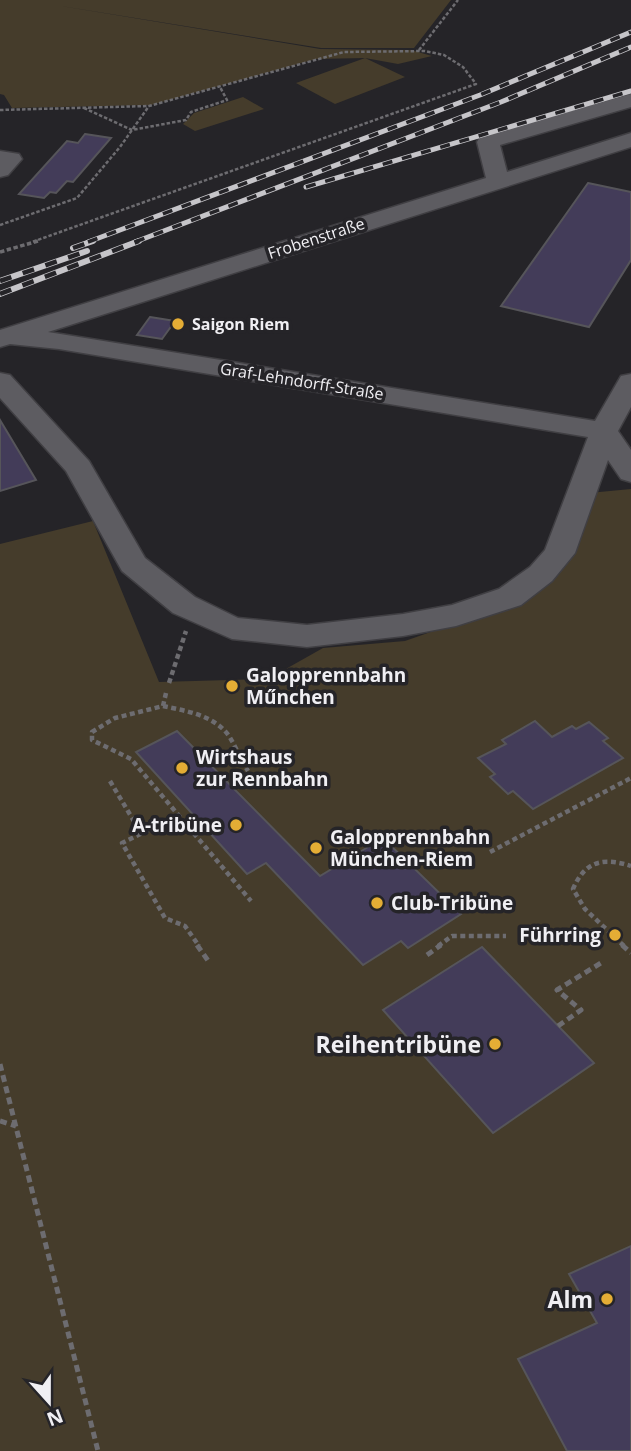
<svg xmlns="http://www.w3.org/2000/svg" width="631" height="1451" viewBox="0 0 631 1451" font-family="'Open Sans',sans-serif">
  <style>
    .green { fill: #453c2b }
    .building { fill: #433c59; stroke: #56555a; stroke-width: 2 }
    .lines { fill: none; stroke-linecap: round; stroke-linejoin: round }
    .minor-casing { stroke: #403f43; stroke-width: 3 }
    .path-far3 { stroke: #6d6c70; stroke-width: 2.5; stroke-dasharray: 3.5 2; stroke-linecap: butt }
    .path-far2 { stroke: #6d6c70; stroke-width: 3.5; stroke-dasharray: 4.5 2.5; stroke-linecap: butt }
    .path-far1 { stroke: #6d6c70; stroke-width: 4.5; stroke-dasharray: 5 3.5; stroke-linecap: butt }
    .path { stroke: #6d6c70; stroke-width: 5; stroke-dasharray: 7 4.5; stroke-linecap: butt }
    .minor { fill: #5d5c61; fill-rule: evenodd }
    .rail-far1-casing { stroke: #c6c5c9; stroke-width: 5 }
    .rail-casing { stroke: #c6c5c9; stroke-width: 6 }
    .rail-far1 { stroke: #252428; stroke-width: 3.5; stroke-dasharray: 10; stroke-linecap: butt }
    .rail { stroke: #252428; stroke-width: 4.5; stroke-dasharray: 12; stroke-linecap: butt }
    .poi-dot { fill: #e4ad35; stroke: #252428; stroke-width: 2.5 }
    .labels { text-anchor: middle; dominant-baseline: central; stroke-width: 7; stroke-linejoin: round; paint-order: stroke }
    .far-street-label { font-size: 16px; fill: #f0eff3; stroke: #252428 }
    .far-poi-label { font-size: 16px; font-weight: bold; fill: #f0eff3; stroke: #252428; text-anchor: start }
    .poi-label { font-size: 19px; font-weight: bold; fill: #f0eff3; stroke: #252428; text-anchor: start }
    .near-poi-label { font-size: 23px; font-weight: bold; fill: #f0eff3; stroke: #252428; text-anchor: end }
  </style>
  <rect width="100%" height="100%" fill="#252428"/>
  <path class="green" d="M0 0H451L414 48H321L55 5 320 49 411 50 432 56 398 64 365 58 405 77 335 104 296 83 365 58 316 59 151 105 12 108 4 95 0 94Z
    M243 97 264 109 195 131 183 124 194 113Z
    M631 489V1451H0V544L93 521 159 682 268 679 323 648 405 641 513 603 589 493Z"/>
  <path class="building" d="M85 134 111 138 73 182 67 181 56 193 50 192 44 198 19 194 67 141 78 143Z
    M588 183 631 192V260L589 327 501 306Z
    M150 317 175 321 162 339 137 335Z
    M0 420 36 480 0 491Z
    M535 721 552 737 572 726 576 729 589 722 608 738 603 741 623 758 533 809 513 791 508 794 490 777 495 774 478 758 506 744 502 740Z
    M177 731 320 876 383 838 461 914 408 948 401 941 363 965 266 863 247 874 136 752Z
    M482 947 594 1063 493 1133 383 1010Z
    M631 1246V1451H567L518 1359 597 1323 569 1274Z"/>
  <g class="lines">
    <defs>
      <path id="minor" d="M631 94V107L500 145 507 172 631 133V147L48 332 595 421 621 376 631 374V407L618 431 631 450V482L621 479 608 460 575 553 552 581 521 605 456 626 403 636 307 647 232 639 173 613 122 571 66 471 0 398V373L10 375 89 461 145 558 195 597 238 618 307 625 403 614 452 605 499 589 530 567 545 550 588 437 59 349 10 344 0 347V330L486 178 477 142 480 137Z
        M0 151 19 154 22 159 8 175 0 177Z"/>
    </defs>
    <use href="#minor" class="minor-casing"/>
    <path class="path-far3" d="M419 50 458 0
      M84 108 132 130 186 120 191 112 227 100 220 87
      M0 110 149 106 344 52 425 51 444 55 463 67 476 84 32 242
      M0 225 77 198 120 147 149 106"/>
    <path class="path-far2" d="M0 252 38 241"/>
    <path class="path-far1" d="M169 683 186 631
      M166 693 163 706 115 718 92 732V740L131 759 251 901
      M163 706C186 711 214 715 229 736 236 747 241 760 248 771
      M110 781 141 833
      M179 815 122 843 165 918 185 926 199 946
      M490 852 631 778
      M438 946 452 936H506
      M624 946 585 909 573 889C585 861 603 857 631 866"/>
    <path class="path" d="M197 945 209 962
      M622 945 631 953
      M427 955 441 945
      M558 1026 581 1010 557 990 604 961
      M0 1064 98 1451
      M0 1121 16 1126"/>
    <use href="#minor" class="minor"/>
    <defs>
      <path id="rail-far1" d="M306 187 631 91
        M88 242 480 95 631 32
        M135 242 501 102 631 47"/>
      <path id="rail" d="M73 248 93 241
        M0 281 87 251
        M0 294 139 241"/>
    </defs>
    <use href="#rail-far1" class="rail-far1-casing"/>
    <use href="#rail" class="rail-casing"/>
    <use href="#rail-far1" class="rail-far1"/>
    <use href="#rail" class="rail"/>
  </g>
  <g class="poi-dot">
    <circle cx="178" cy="324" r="7"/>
    <circle cx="232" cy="686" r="7"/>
    <circle cx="182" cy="768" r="7"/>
    <circle cx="236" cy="825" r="7"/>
    <circle cx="316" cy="848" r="7"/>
    <circle cx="377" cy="903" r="7"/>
    <circle cx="615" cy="935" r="7"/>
    <circle cx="495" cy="1044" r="7"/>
    <circle cx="607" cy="1299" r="7"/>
  </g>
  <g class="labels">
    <g class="far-street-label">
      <text transform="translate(316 238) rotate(-18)">Frobenstraße</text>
      <text transform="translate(302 381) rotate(9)">Graf-Lehndorff-Straße</text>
    </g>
    <g class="far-poi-label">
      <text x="192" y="324">Saigon Riem</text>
    </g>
    <g class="poi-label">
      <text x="246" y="675">Galopprennbahn<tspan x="246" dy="22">Műnchen</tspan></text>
      <text x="196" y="757">Wirtshaus<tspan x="196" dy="22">zur Rennbahn</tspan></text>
      <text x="222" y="825" text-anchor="end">A-tribüne</text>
      <text x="330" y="837">Galopprennbahn<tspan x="330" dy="22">München-Riem</tspan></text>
      <text x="391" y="903">Club-Tribüne</text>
      <text x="601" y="935" text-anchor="end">Führring</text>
    </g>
    <g class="near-poi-label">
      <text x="481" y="1044">Reihentribüne</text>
      <text x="593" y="1299">Alm</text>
    </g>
  </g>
  <g transform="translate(49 1402) rotate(159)" stroke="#252428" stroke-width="5" paint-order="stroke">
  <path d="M0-5L12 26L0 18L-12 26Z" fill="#f0eff3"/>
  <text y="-10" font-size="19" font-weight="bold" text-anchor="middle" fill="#f0eff3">N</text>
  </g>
</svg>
